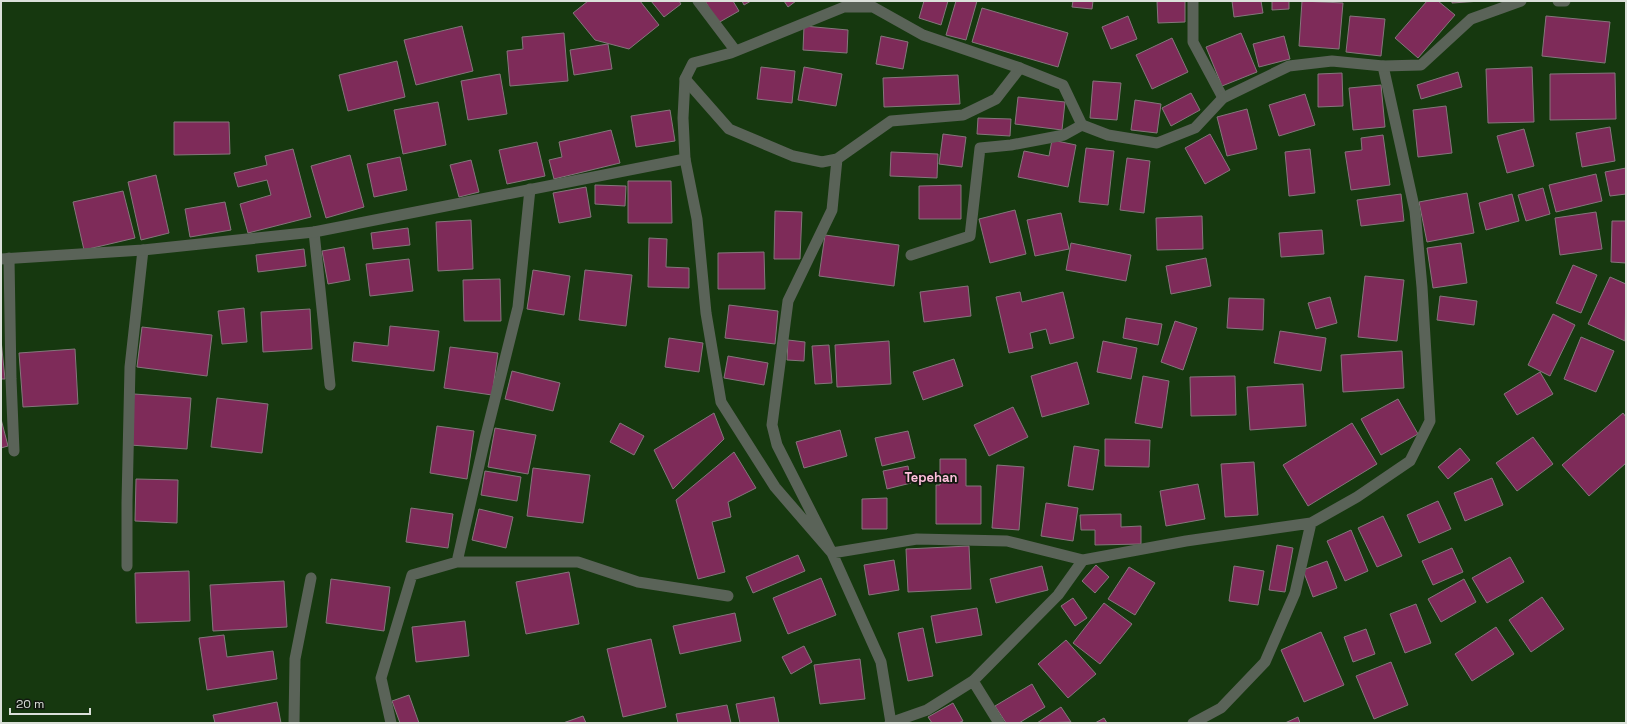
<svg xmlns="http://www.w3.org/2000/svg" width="1627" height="724" viewBox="0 0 1627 724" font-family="'Space Grotesk',sans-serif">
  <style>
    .green { fill: #16380f }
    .building { fill: #7e2b59; stroke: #85767c }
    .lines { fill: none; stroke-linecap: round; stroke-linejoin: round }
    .minor { stroke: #5a6358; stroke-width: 11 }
    .tertiary { stroke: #5a6358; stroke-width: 11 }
    .labels { text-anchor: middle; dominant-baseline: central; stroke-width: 3.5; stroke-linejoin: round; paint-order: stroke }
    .quarter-label { font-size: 13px; font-weight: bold; fill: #fdbfdb; stroke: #121910 }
  </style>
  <rect width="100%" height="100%" fill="#1b2219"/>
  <path class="green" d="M1 1H1626V723H1Z"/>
  <path class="building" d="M588 1H640L659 25 629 49 595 40 573 13Z
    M651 1H679L681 4 664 17Z
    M705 1H733L739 11 718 23Z
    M742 1H751L744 5Z
    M784 1H796L788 7Z
    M924 1H948L941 25 919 18Z
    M956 1H977L966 40 946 35Z
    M1073 1H1093L1092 9 1072 7Z
    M1157 1H1185V22L1158 23Z
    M1232 1H1261L1263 13 1234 17Z
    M1272 1H1289V9L1272 10Z
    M1302 1 1343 3 1339 49 1299 46Z
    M1427 1H1438L1455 15 1418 58 1395 38Z
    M1452 1H1481L1452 3Z
    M982 8 1068 33 1058 67 972 42Z
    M1128 16 1137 39 1111 49 1102 27Z
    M1350 16 1385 19 1381 56 1346 52Z
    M1546 16 1610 22 1605 63 1542 56Z
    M462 26 473 71 416 85 404 40Z
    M804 26 848 30 847 53 803 50Z
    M564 33 568 81 510 86 507 51 523 49 522 37Z
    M1241 33 1257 72 1222 86 1206 47Z
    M881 36 908 42 903 69 876 64Z
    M1284 36 1290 59 1259 67 1253 44Z
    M1172 38 1188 72 1152 89 1136 55Z
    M608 44 612 69 574 75 570 50Z
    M397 61 405 97 348 111 339 75Z
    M761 67 795 71 792 103 757 99Z
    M804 67 842 74 836 106 798 100Z
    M1532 67 1534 122 1488 123 1486 69Z
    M1458 72 1462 87 1421 99 1417 85Z
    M1342 73 1343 106 1318 107V74Z
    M1615 73 1616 119 1550 120V74Z
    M500 74 507 114 468 120 461 81Z
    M958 75 960 104 884 107 883 78Z
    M1093 81 1121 83 1117 120 1090 118Z
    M1381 85 1385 127 1353 130 1349 88Z
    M1191 93 1200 110 1171 126 1162 108Z
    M1305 94 1315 125 1279 136 1269 105Z
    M1018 97 1065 102 1062 130 1015 124Z
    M1135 100 1161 104 1157 133 1131 130Z
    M438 102 446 145 403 154 394 110Z
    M1446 106 1452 153 1418 157 1413 110Z
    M1247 109 1257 149 1227 156 1217 117Z
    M670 110 675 141 636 147 631 116Z
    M978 118 1011 119 1010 136 977 134Z
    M174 122H229L230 154 174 155Z
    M1610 127 1615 161 1582 167 1576 133Z
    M1524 129 1534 166 1507 173 1497 136Z
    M611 130 620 163 554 179 549 160 562 157 559 142Z
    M943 134 966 137 962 167 939 164Z
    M1210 134 1230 170 1205 184 1185 148Z
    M1383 135 1390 185 1351 190 1345 152 1362 150 1361 138Z
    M1052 140 1076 145 1068 187 1018 177 1024 151 1049 156Z
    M537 142 545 176 507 184 499 150Z
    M1086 148 1114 151 1108 205 1079 202Z
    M293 149 311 217 248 233 240 204 271 195 267 180 238 187 234 173 267 165 265 156Z
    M1310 149 1315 193 1289 196 1285 152Z
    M891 152 938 154 937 178 890 176Z
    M350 155 364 207 326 218 311 166Z
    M400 157 407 190 374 197 367 164Z
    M1127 158 1150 161 1144 213 1120 210Z
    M471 160 479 192 459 197 450 165Z
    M1626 168V194L1610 196 1605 172Z
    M1596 174 1602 201 1556 212 1549 185Z
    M156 175 169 233 141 240 128 182Z
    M628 181H671L672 223H628Z
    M595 185 626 186 625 206 595 204Z
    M961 185V219H919V186Z
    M586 187 591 217 559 223 553 193Z
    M1543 188 1550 214 1526 221 1518 195Z
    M123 191 135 238 84 250 73 202Z
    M1467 193 1474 233 1427 242 1419 202Z
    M1401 194 1404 221 1361 226 1357 200Z
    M1512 194 1519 221 1486 230 1479 203Z
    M225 202 231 230 190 237 185 209Z
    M1015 210 1026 254 990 263 979 219Z
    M775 211 802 212 800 259H774Z
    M1596 212 1602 249 1560 255 1555 218Z
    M1061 213 1069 249 1035 256 1027 220Z
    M1202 216 1203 249 1157 250 1156 218Z
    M471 220 473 269 438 271 436 222Z
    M1612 221H1626V263L1611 262Z
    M408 228 410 245 373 249 371 233Z
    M1322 230 1324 254 1281 257 1279 233Z
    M825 235 899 245 894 286 819 276Z
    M649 238 667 239 666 267 689 268V288L648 287Z
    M1071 243 1131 255 1126 281 1066 270Z
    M1461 243 1467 283 1433 288 1427 248Z
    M344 247 350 280 328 284 322 251Z
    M304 249 306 266 258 272 256 255Z
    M764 252 765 289H718V253Z
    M1206 258 1211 286 1171 294 1166 266Z
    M409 259 413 291 370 296 366 264Z
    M1573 265 1597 275 1581 313 1556 303Z
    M533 270 570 276 564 315 527 309Z
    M585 270 632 275 626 326 579 320Z
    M1365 276 1404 280 1397 341 1358 337Z
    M1610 277 1626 284 1625 341 1588 324Z
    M500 279 501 321H464L463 280Z
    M968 286 971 316 924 322 920 292Z
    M1020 292 1022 302 1063 292 1074 338 1050 344 1046 329 1030 333 1033 348 1009 353 996 297Z
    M1440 296 1477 301 1474 325 1437 320Z
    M1330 297 1337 323 1316 329 1308 303Z
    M1229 298 1264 299 1263 330 1227 328Z
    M729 305 778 311 775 344 725 338Z
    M244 308 247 342 222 344 218 311Z
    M310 309 312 349 263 352 261 312Z
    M1553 314 1575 325 1550 376 1528 365Z
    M1126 318 1162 324 1158 345 1123 338Z
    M1175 321 1197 328 1183 370 1161 362Z
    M390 326 439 331 434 371 352 361 354 342 388 346Z
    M142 327 212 335 207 376 137 367Z
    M1280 331 1326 338 1321 371 1274 363Z
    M1581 337 1614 351 1596 392 1564 379Z
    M669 338 703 343 699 372 665 367Z
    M1 340 5 379H1Z
    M788 340 805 342 804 361 787 360Z
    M889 341 891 384 837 387 835 345Z
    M1103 341 1137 348 1131 379 1097 372Z
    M829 345 832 383 815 384 812 346Z
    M450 347 498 353 492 395 444 388Z
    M75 349 78 404 23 407 19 353Z
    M1402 351 1404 388 1343 392 1341 355Z
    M728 356 768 363 764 385 724 378Z
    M954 359 963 386 923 400 913 372Z
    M1077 362 1089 404 1042 417 1031 376Z
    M512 371 560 383 553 411 505 399Z
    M1540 372 1553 394 1517 415 1504 394Z
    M1143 376 1169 381 1162 428 1135 423Z
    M1235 376 1236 415 1191 416 1190 377Z
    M1303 384 1306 426 1250 430 1247 387Z
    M134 394 191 398 187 449 130 445Z
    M217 398 268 404 262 453 211 447Z
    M1398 399 1418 434 1381 455 1361 419Z
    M1013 407 1028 437 989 456 974 425Z
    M714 413 724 439 673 489 654 450Z
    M1623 413 1626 417V463L1589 496 1562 465Z
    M1 419 8 446 1 448Z
    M620 423 644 436 634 455 610 442Z
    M1352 423 1377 464 1308 506 1283 465Z
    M437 426 474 431 467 479 430 473Z
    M495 428 536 435 528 474 488 467Z
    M840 430 847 456 804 468 796 442Z
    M908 431 915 458 882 466 875 438Z
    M1533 437 1553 464 1517 491 1496 463Z
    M1105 439 1150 440 1149 467 1105 466Z
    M1074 446 1099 450 1093 490 1068 486Z
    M1460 448 1470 460 1448 479 1438 467Z
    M734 452 756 488 728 502 731 517 712 522 725 572 698 579 676 500Z
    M940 459H966V486H981V524H936V485H940Z
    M1254 462 1258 515 1225 517 1221 464Z
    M997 465 1024 467 1019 530 992 528Z
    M908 466 911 483 887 489 883 471Z
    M533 468 590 475 583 523 527 516Z
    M485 471 521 477 517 501 481 495Z
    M1492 478 1503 505 1465 521 1454 493Z
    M136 479 178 480 177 523 135 521Z
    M1198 484 1205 519 1166 526 1160 491Z
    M887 498V529H862V499Z
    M1438 501 1451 529 1419 543 1407 515Z
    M1046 503 1078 508 1073 541 1041 536Z
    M411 508 453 514 448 548 406 542Z
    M479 509 513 517 506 548 472 540Z
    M1121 514V527L1141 526V544L1095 545V530H1081L1080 515Z
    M1383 516 1402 556 1377 567 1358 528Z
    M1351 530 1368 571 1345 581 1327 541Z
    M1277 545 1293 548 1285 592 1269 590Z
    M969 546 971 589 908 592 906 549Z
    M1452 548 1463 572 1433 585 1422 561Z
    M798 555 805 571 753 593 746 577Z
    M1510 557 1524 582 1487 603 1472 578Z
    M894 560 899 590 869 595 864 565Z
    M1327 561 1337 588 1313 597 1303 570Z
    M1096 565 1109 577 1095 593 1082 581Z
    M1042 566 1048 590 996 603 990 579Z
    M1234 566 1264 571 1258 605 1229 601Z
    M1129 567 1155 583 1135 615 1108 599Z
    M189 571 190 621 136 623 135 573Z
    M569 572 579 624 526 634 516 582Z
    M821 578 836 615 788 634 773 598Z
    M331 579 390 587 384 631 326 623Z
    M1464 579 1476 602 1441 622 1428 599Z
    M284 581 287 627 213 631 210 585Z
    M1542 597 1564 629 1531 652 1509 620Z
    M1073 598 1087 618 1075 626 1061 606Z
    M1104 603 1132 624 1100 664 1073 643Z
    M1416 604 1431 643 1405 653 1390 614Z
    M977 608 982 635 936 643 931 616Z
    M735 613 741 641 680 654 673 626Z
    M465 621 469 656 416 662 412 627Z
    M1496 627 1514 654 1472 681 1455 654Z
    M923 628 933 676 908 681 898 633Z
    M1366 629 1375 654 1353 662 1344 637Z
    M1321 632 1344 685 1304 702 1281 650Z
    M224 635 227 657 273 651 277 679 207 690 199 638Z
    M651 639 666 707 623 717 607 649Z
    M1066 640 1096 674 1068 698 1038 664Z
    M804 646 812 662 791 674 782 657Z
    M860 659 865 699 820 704 814 665Z
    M1391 662 1408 705 1374 719 1356 676Z
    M1032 684 1045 707 1019 723H1006L995 706Z
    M409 695 419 723H400L392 701Z
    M774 697 779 723H740L736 704Z
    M277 702 281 723H215L213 715Z
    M953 703 963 721 958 723H932L928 717Z
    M727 705 731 723H678L676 714Z
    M1061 707 1071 722 1037 723Z
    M583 716 586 723H563Z
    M1298 717 1300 723H1285Z
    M1104 718 1107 723H1095Z"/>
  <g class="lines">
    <path class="minor" d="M698 1 735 50
      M1193 1V42L1223 98
      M685 79 729 129 793 156 822 162 837 159 891 121 963 115 996 99 1020 68
      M685 159 697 219 706 313 721 402 775 487 832 553 917 539 1007 541 1083 560
      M837 159 832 210 788 301 772 425 777 445 832 553 881 662 891 723
      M314 232 330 385
      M911 255 970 236 980 148 1011 145 1064 135 1082 125
      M9 258 11 379 14 451
      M457 562 485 439 518 307 530 189
      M127 566V502L130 367 143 250
      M973 681 999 723
      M294 723 295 659 311 578
      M391 723 381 678 412 575 457 562H578L638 582 728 596
      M890 723 927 710 973 681 1058 595 1083 560 1186 541 1311 523 1357 497 1410 461 1430 421 1422 287 1415 211 1383 66
      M1193 723 1221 708 1265 662 1295 593 1311 523"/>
    <path class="tertiary" d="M1558 1H1565
      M1 259 143 250 314 232 685 159 683 118 685 79 693 63 731 53 844 7H873L923 35 1020 68 1063 85 1082 125 1108 135 1157 143 1195 128 1223 98 1289 66 1332 61 1383 66 1421 65 1471 19 1521 1"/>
  </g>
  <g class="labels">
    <g class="quarter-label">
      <text x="931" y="477">Tepehan</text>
    </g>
  </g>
  <rect width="1627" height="724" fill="none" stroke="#dbe0da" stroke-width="4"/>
  <path d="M10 708v6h80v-6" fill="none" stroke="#dbe0da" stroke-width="2"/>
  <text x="16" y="708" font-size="12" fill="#dbe0da" stroke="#121910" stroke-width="3" paint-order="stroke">20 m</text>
</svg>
